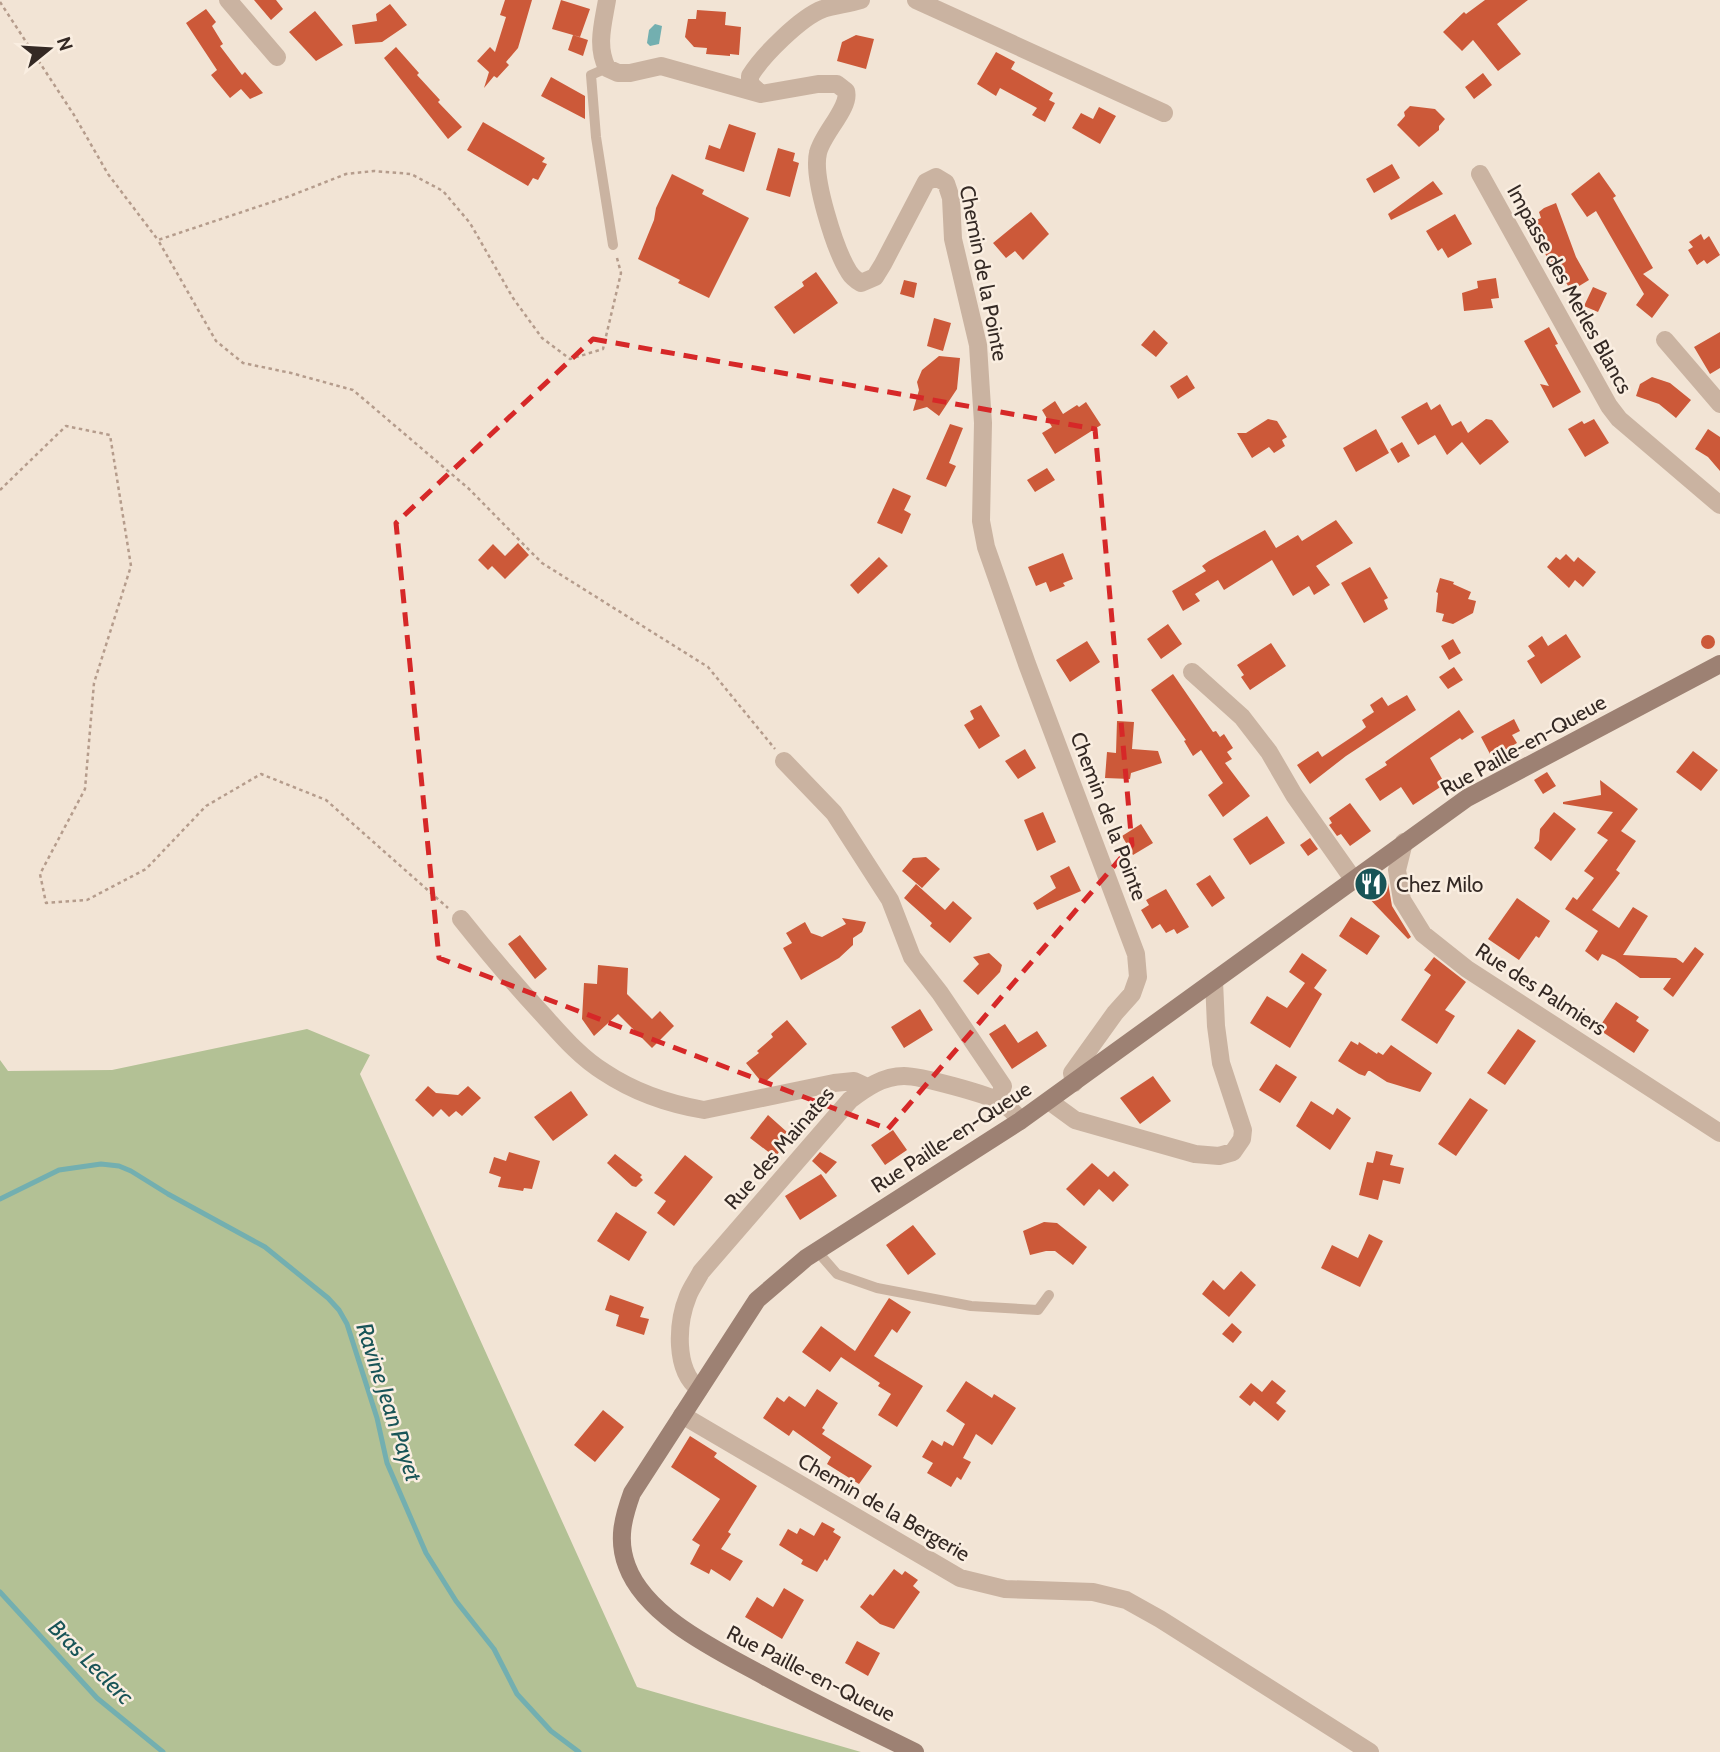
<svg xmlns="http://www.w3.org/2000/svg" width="1720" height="1752" viewBox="0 0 1720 1752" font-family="Cabin,sans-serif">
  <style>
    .green { fill: #b3c195 }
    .water { fill: #73afb0 }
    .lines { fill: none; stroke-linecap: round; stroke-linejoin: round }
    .stream { stroke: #73afb0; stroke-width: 5 }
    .building { fill: #cc5939 }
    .path { stroke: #b59c8c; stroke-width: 2.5; stroke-dasharray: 3.5 3.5; stroke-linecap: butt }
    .lane { stroke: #cab3a1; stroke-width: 10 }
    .street { stroke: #cab3a1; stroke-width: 18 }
    .secondary { stroke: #9d8173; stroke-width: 18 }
    .marked { fill: none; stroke: #d62828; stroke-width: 5; stroke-dasharray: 14 9; stroke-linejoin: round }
    .labels { text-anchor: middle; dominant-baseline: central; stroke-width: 5; stroke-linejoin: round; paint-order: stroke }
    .street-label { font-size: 21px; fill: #342924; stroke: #faeee1 }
    .poi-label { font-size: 21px; fill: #342924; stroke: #faeee1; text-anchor: start }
    .water-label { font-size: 23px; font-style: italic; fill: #185457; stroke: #faeee1 }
  </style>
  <rect width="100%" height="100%" fill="#f2e4d5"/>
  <path class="green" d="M307 1029 370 1055 360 1074 637 1687 861 1752H0V1060L8 1071 112 1070Z"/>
  <path class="water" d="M655 24 662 26 659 44 650 46 647 43 649 30Z"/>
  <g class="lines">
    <path class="stream" d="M0 1199 59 1170 101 1164 119 1166 131 1171 168 1194 265 1247 328 1298 339 1310 347 1324 377 1418 387 1463 426 1553 456 1601 494 1649 517 1694 551 1731 579 1752
      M0 1592 97 1698 163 1752"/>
  </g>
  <path class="building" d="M254 0H276L283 9 271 20Z
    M505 0H532L518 48 506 62 509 65 497 78 494 76 484 88 489 72 477 61 490 47 495 52 506 17 500 15Z
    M561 0 590 9 580 37 552 29Z
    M1485 0H1528L1497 24 1521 54 1498 71 1473 40 1462 51 1443 32 1464 12 1466 14Z
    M390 4 407 25 382 42 355 44 352 25 377 21 376 14Z
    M206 9 216 22 212 26 223 44 220 46 242 75 245 72 263 93 250 99 241 89 230 98 211 75 217 70 186 23Z
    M697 10 726 12 725 25 741 27 739 55 730 54V56L706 54 707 48 694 47 685 37 688 19H696Z
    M315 11 343 45 316 61 289 32Z
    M573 35 588 40 583 56 568 50Z
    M856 35 874 39 866 69 837 61 842 42Z
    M396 47 419 73 417 75 440 100 438 102 462 127 448 139 384 58Z
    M996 52 1015 62 1011 69 1053 93 1049 100 1055 103 1045 122 1032 115 1037 108 1000 88 996 96 977 84Z
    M1483 73 1492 85 1474 99 1465 87Z
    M551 77 585 96V119L541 96Z
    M1410 106 1435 109 1445 119 1439 126V130L1419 147 1397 125 1405 116 1404 112Z
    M1099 107 1116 116 1100 144 1072 128 1081 113 1093 119Z
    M483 122 545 158 542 162 547 164 538 180 533 178 528 186 467 150Z
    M729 124 756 133 744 172 705 159 709 145 720 149Z
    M778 148 795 153 793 161 799 163 790 197 766 190Z
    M1392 164 1400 178 1374 193 1366 179Z
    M1599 172 1616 196 1613 198 1653 268 1643 274 1669 295 1652 318 1636 305 1644 294 1596 211 1587 217 1571 194Z
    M672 174 704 190 702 194 749 218 709 298 678 283 680 280 638 259 654 220 656 208Z
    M1433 181 1443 194 1391 220 1388 214Z
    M1556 203 1576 257 1589 280 1571 291 1556 265 1550 267 1534 221 1541 218 1539 212 1544 208Z
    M1031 212 1049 234 1023 260 1015 251 1006 258 993 243Z
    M1455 214 1472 244 1448 258 1442 248 1438 251 1426 231Z
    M1701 234 1704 240 1709 236 1720 255 1707 264 1704 260 1697 265 1688 250 1693 247 1689 242Z
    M816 272 838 303 794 334 774 307 804 286 802 282Z
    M1496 278 1499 298 1491 299 1493 308 1464 311 1462 293 1478 288 1477 281Z
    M904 280 917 283 914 298 900 294Z
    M1593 287 1607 293 1598 312 1584 306Z
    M934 318 951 323 943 351 927 346Z
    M1549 327 1558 344 1555 345 1581 392 1553 408 1540 384 1549 386 1524 341Z
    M1154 330 1168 343 1156 357 1141 345Z
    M1720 332V368L1710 374 1694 347Z
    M939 356 960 358 957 389 939 416 927 407 913 411 919 390 917 382 922 370Z
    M1187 375 1195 388 1178 399 1170 386Z
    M1652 377 1670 383 1691 400 1676 418 1659 404 1636 396 1640 384Z
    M1055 401 1063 414 1077 405 1079 407 1086 402 1101 425 1055 454 1042 433 1052 427 1042 410Z
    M1427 402 1431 410 1440 404 1452 426 1461 421 1468 433 1486 419 1492 420 1509 442 1480 465 1462 442 1447 455 1435 435 1418 445 1401 417Z
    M1268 419 1277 421 1287 437 1282 440 1285 446 1274 453 1269 447 1252 458 1237 433H1246Z
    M1594 419 1609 443 1585 457 1568 429 1582 421 1584 424Z
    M950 424 963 428 949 463 956 466 946 487 926 479Z
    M1376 429 1389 453 1356 472 1343 448Z
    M1708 429 1720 437V471L1708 457 1695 449Z
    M1402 442 1410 456 1398 463 1390 449Z
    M1047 468 1055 480 1035 492 1027 480Z
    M893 488 911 496 904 510 911 514 902 534 877 523Z
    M1336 520 1353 543 1316 566 1330 585 1314 595 1309 586 1293 596 1272 560 1224 590 1218 580 1195 594 1200 601 1183 611 1172 591 1206 571 1202 566 1209 561 1265 530 1276 548 1298 535 1302 541Z
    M518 543 529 555 505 579 492 566 488 570 478 560 493 544 505 556Z
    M1063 553 1073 579 1063 583 1065 586 1050 592 1046 582 1036 586 1028 567Z
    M1566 554 1574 562 1578 557 1596 572 1583 587 1575 580 1569 588 1547 567 1556 557 1560 560Z
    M879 557 888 566 858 594 850 585Z
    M1370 567 1388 598 1384 600 1388 609 1364 623 1341 583Z
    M1440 578 1454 582 1453 584 1471 592 1468 599 1476 601 1473 613 1453 624 1442 621 1444 614 1436 612 1438 593 1436 592Z
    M1168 624 1182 644 1161 659 1147 639Z
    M1566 634 1581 657 1541 684 1527 661 1535 656 1528 646 1542 636 1548 646Z
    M1701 642a7 7 0 1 1 14 0a7 7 0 1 1-14 0Z
    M1453 639 1461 653 1449 660 1441 646Z
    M1087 641 1100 662 1070 682 1056 660Z
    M1271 643 1286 666 1250 690 1241 677 1244 675 1237 665Z
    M1454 667 1463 680 1448 689 1439 677Z
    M1173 674 1213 732 1216 731 1220 737 1224 734 1233 748 1227 752 1232 759 1225 763 1250 796 1223 817 1208 795 1223 783 1201 750 1193 756 1184 741 1186 740 1151 690Z
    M1407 695 1416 710 1346 756 1310 784 1297 765 1318 751 1322 757 1361 731 1366 727 1362 720 1374 712 1370 705 1382 697 1388 706Z
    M981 705 1000 736 979 749 964 725 974 719 970 711Z
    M1459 710 1474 732 1462 740 1460 738 1430 758 1445 784 1413 805 1401 787 1380 801 1365 779 1387 765 1385 762Z
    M1514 719 1520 731 1512 735 1517 743 1500 753 1498 749 1490 754 1481 737Z
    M1117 721 1134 722 1132 749 1158 751 1162 763 1131 773 1130 779 1105 778 1107 752 1116 753Z
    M1025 749 1036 768 1018 779 1005 761Z
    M1693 751 1718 770 1701 791 1676 772Z
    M1547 772 1556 786 1543 794 1534 780Z
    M1600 780 1638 809 1621 831 1636 841 1616 870 1620 873 1592 910 1619 928 1633 907 1648 916 1623 955 1676 958 1683 963 1695 947 1704 954 1673 997 1663 989 1671 978H1640L1615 960 1602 954 1598 961 1585 951 1598 931 1565 909 1573 897 1577 900 1594 878 1584 871 1608 840 1597 833 1613 812 1563 804V802L1601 795Z
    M1350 803 1371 831 1350 846 1341 834 1337 836 1329 825 1332 823 1329 818Z
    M1043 812 1056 842 1037 851 1024 820Z
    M1554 812 1576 829 1551 861 1534 848 1539 841 1540 829Z
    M1267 816 1285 843 1250 865 1233 839Z
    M1141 824 1153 843 1133 855 1122 836Z
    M1310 838 1318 849 1308 856 1300 845Z
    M926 857 940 869 922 888 902 871 913 858Z
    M1069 866 1081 891 1037 910 1033 903 1056 888 1050 876Z
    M1382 874 1388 883 1392 906 1411 937 1408 939 1360 889Z
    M1210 875 1225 898 1212 907 1196 884Z
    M916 884 945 910 953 901 972 918 950 943 930 926 932 923 904 898Z
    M1166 889 1189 927 1177 934 1174 929 1166 933 1160 924 1152 929 1141 910 1149 905 1146 900Z
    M1517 898 1550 921 1539 938 1536 936 1519 960 1488 939Z
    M1351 917 1380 936 1367 955 1339 936Z
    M842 918 866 922 862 932 853 938V945L839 958 801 980 783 948 792 943 786 933 805 922 811 933 822 937 846 924Z
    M520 935 547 969 535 979 508 944Z
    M989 953 1002 965 1000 972 978 995 963 981 979 964 973 957Z
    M1302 953 1327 970 1314 988 1322 994 1290 1048 1250 1023 1267 996 1287 1008 1305 983 1289 972Z
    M1434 957 1466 982 1445 1010 1455 1016 1437 1044 1401 1020 1431 975 1424 970Z
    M598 965 628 968 627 994 652 1019 660 1011 674 1026 652 1048 618 1014 594 1036 582 1019 584 983 597 984Z
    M1616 1002 1639 1017 1636 1021 1649 1030 1634 1053 1598 1029Z
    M920 1009 933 1030 904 1048 891 1027Z
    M787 1020 807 1044 763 1084 746 1063 759 1053 757 1051 773 1037 771 1034Z
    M1005 1024 1018 1043 1037 1031 1047 1046 1012 1069 989 1034Z
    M1518 1029 1536 1041 1505 1085 1487 1073Z
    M1351 1041 1358 1045 1359 1042 1377 1054 1378 1052 1383 1055 1391 1045 1432 1073 1420 1092 1387 1082 1370 1071H1368L1365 1076 1359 1074 1338 1061Z
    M1276 1064 1297 1077 1280 1103 1259 1090Z
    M1153 1076 1171 1101 1140 1124 1120 1098Z
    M428 1086 436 1093 458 1095 468 1086 481 1098 462 1116 456 1111 449 1117 441 1109 433 1117 415 1100Z
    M571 1091 588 1115 553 1141 534 1117Z
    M1470 1098 1488 1110 1456 1156 1438 1144Z
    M1311 1101 1333 1115 1337 1108 1351 1118 1330 1150 1296 1126Z
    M768 1115 787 1132 779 1141 784 1146 775 1157 750 1138Z
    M893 1130 907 1150 885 1165 871 1145Z
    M1376 1151 1393 1155 1390 1165 1404 1168 1400 1184 1383 1180 1378 1200 1359 1195 1367 1162 1373 1163Z
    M509 1152 540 1161 532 1189 524 1188 523 1191 498 1187 501 1177 489 1173 494 1157 506 1161Z
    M820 1152 837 1162 826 1174 812 1161Z
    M615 1154 642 1175 640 1177 643 1180 636 1187 632 1186 607 1163Z
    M685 1155 713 1177 674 1226 657 1213 666 1201 654 1193Z
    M1092 1163 1108 1177 1114 1171 1129 1185 1113 1202 1099 1189 1084 1206 1066 1189Z
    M821 1174 837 1196 800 1220 785 1196Z
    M616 1212 647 1232 629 1261 597 1241Z
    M1044 1222 1057 1223 1087 1247 1073 1265 1055 1251H1046L1030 1255 1023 1231Z
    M913 1225 936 1254 908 1275 886 1245Z
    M1369 1234 1383 1241 1360 1287 1321 1268 1332 1245 1358 1258Z
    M1241 1271 1256 1285 1229 1317 1202 1294 1213 1280 1224 1290Z
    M610 1295 644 1307 640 1317 649 1319 644 1335 616 1326 619 1315 605 1310Z
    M889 1298 911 1312 897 1333 892 1329 874 1356 923 1386 897 1427 878 1415 891 1394 878 1386 880 1383 841 1357 830 1372 802 1352 821 1326 855 1351Z
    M1232 1323 1242 1332 1233 1343 1222 1334Z
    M1272 1380 1286 1391 1276 1403 1286 1411 1278 1421 1254 1401 1250 1406 1239 1397 1251 1383 1262 1392Z
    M966 1381 992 1398 994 1394 1016 1408 992 1445 976 1434 963 1458 971 1462 961 1480 957 1477 951 1487 927 1473 933 1463 922 1457 932 1440 942 1446 944 1441 953 1446 965 1424 946 1411Z
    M817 1389 838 1403 822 1428 825 1430 822 1434 872 1466 859 1484 827 1464 831 1457 793 1430 789 1436 763 1418 777 1397 784 1402 789 1396 805 1407Z
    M603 1410 624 1427 595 1462 574 1445Z
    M690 1436 717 1453 714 1457 757 1486 728 1532 731 1534 721 1549 743 1561 730 1581 711 1569 709 1574 690 1564 700 1545 692 1540 720 1499 671 1467Z
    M822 1522 835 1529 833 1532 841 1537 827 1561 825 1559 817 1572 801 1564 803 1560 779 1545 788 1529 797 1534 800 1528 814 1536Z
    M894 1569 902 1575 905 1571 918 1580 913 1586 920 1592 894 1629 880 1624 860 1607 870 1594 873 1596Z
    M784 1588 804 1600 782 1639 745 1617 757 1597 773 1607Z
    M857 1641 880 1653 868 1676 845 1663Z"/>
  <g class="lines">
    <path class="path" d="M0 2 74 115 108 174 158 240
      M617 258 621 273 603 349 570 359 542 338 513 298 470 223 443 191 411 174 374 171 346 174 290 196 158 240 216 341 243 363 291 373 353 390 468 488 542 563 708 667 775 749
      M0 490 66 426 110 435 131 566 94 683 85 789 40 874 46 903 87 900 146 869 206 806 261 774 326 800 448 908"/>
    <path class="lane" d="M607 68 591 75 596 137 613 245
      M817 1251 837 1274 877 1288 971 1306 1038 1310 1049 1295"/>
    <path class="street" d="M228 0 277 57
      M607 0C603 24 596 46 607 68L618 73H630L661 66 761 94 818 84H837L846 91C851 107 822 134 818 153 812 177 835 250 849 272 852 277 856 280 861 283L875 277 883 264 926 182 936 177 946 183 951 198 953 239 978 345 983 423 981 521 986 547 1027 664 1136 954 1138 977 1132 994 1115 1013 1072 1073 1074 1083
      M916 0 1164 113
      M761 94 750 84V76C762 56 801 17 823 9 835 5 849 4 861 0
      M1480 174 1609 406 1619 419 1720 505
      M1665 340 1720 404
      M1192 672 1242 717 1269 752 1294 795 1353 879
      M784 761 834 813 890 900 912 957 940 993 1003 1086 998 1101
      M1404 842 1397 870 1402 900 1423 934 1467 969 1720 1133
      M461 919C488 953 516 986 545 1017 563 1037 581 1058 604 1072 634 1092 669 1104 704 1110L834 1083 854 1081 867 1087
      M1049 1101 1075 1120 1195 1154 1219 1156 1233 1152 1242 1139 1243 1130 1221 1063 1216 1026 1214 981
      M699 1389C674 1370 677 1323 688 1296 691 1288 697 1280 701 1272L850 1100C866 1088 883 1076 904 1076 920 1076 987 1094 1000 1102 1009 1107 1015 1113 1020 1121
      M682 1415 960 1578 1005 1589 1093 1592 1126 1600 1160 1619 1370 1752"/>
    <path class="secondary" d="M915 1752C865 1728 815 1704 766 1677 721 1652 646 1618 627 1566 617 1540 623 1518 632 1493L757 1300 806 1258 1020 1121 1467 798 1720 664"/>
  </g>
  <path class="marked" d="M593 339 1095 429 1132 845 888 1129 439 958 396 523Z"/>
  <defs>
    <symbol id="restaurant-disc" viewBox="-11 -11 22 22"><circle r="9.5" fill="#185457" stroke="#faeee1"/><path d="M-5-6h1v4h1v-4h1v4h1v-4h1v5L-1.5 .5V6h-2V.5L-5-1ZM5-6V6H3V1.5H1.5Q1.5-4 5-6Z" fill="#fff"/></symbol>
  </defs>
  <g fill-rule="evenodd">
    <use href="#restaurant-disc" x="1352" y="865" width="38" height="38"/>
  </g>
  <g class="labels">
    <g class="street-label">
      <text transform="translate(984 273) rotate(79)">Chemin de la Pointe</text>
      <text transform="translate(1570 289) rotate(61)">Impasse des Merles Blancs</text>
      <text transform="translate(1523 745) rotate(-29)">Rue Paille-en-Queue</text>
      <text transform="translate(1109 816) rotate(69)">Chemin de la Pointe</text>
      <text transform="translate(1541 989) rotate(33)">Rue des Palmiers</text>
      <text transform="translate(951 1137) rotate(-33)">Rue Paille-en-Queue</text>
      <text transform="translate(779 1148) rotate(-49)">Rue des Mainates</text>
      <text transform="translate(884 1507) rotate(30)">Chemin de la Bergerie</text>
      <text transform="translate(811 1673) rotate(27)">Rue Paille-en-Queue</text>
    </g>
    <g class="poi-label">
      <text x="1396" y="884">Chez Milo</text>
    </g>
    <g class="water-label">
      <text transform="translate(389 1402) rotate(72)">Ravine Jean Payet</text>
      <text transform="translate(91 1662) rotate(45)">Bras Leclerc</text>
    </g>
  </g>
  <g transform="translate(49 49) rotate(72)" stroke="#faeee1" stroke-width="5" paint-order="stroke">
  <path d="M0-5L12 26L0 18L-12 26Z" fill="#342924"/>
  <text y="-10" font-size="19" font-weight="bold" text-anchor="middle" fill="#342924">N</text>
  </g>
</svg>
